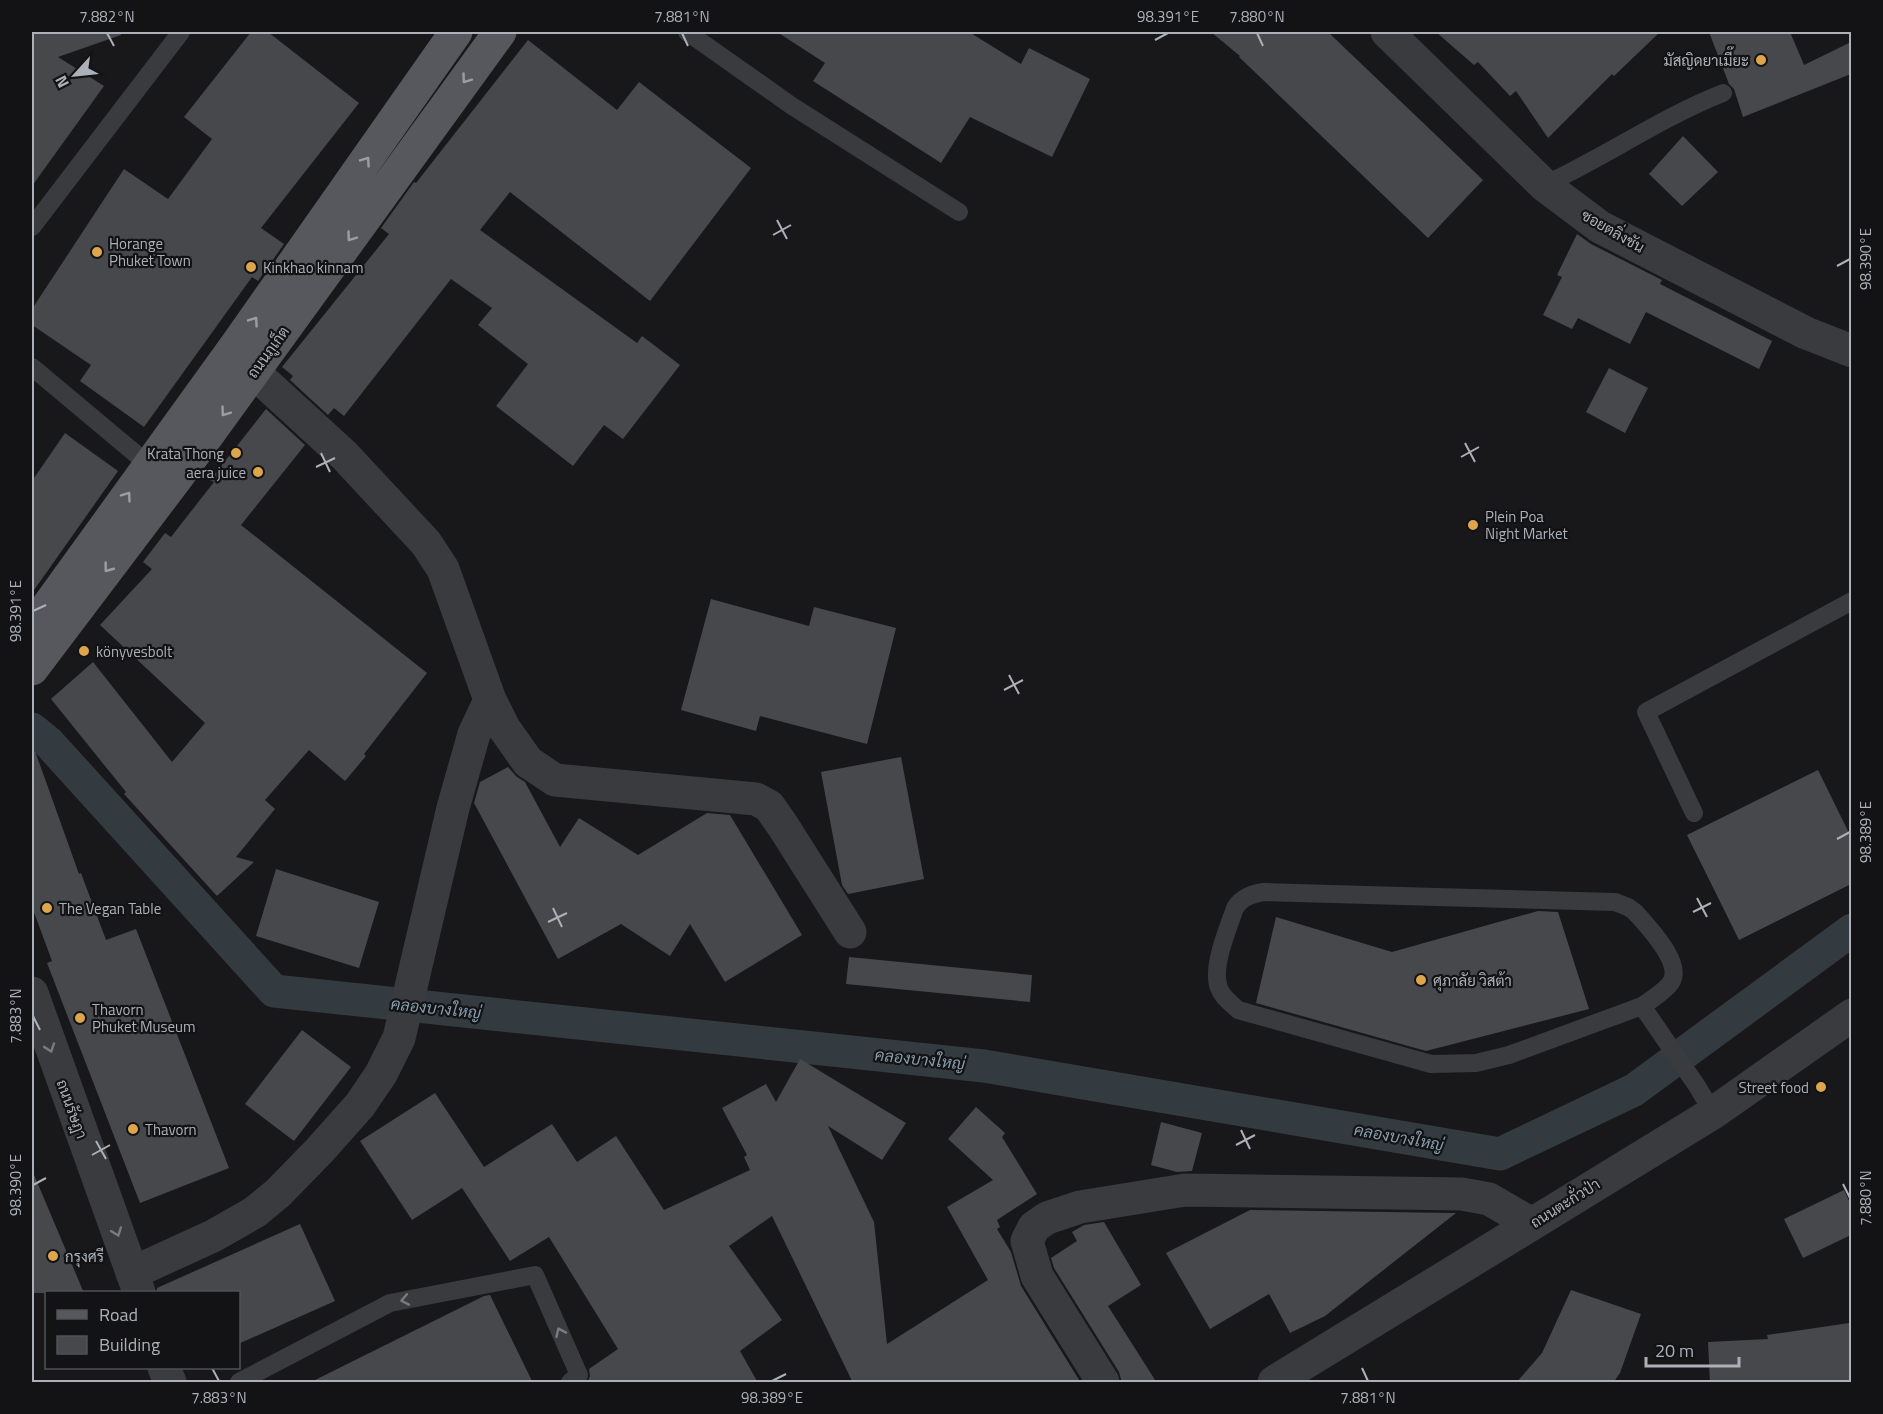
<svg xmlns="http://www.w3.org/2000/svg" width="1883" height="1414" viewBox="0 0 1883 1414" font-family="'Titillium Web',Sarabun,sans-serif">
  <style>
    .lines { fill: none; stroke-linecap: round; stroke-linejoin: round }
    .canal { stroke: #333b41; stroke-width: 33 }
    .building { fill: #47484c }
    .service { stroke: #3a3b3e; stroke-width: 18 }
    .minor { stroke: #3a3b3e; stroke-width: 33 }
    .tertiary { stroke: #3a3b3e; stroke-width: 33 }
    .primary { stroke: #56585d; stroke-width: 33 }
    .oneway { stroke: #9b9ea6 }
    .oneway2 { stroke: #797b81 }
    .ticks { fill: none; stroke: #acb0b8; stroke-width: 2 }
    .poi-dot { fill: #dda64c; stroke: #131315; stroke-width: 2 }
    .labels { text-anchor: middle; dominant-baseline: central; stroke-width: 4.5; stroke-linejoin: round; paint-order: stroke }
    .poi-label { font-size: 15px; fill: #acb0b8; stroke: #131315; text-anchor: start }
    .street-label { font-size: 15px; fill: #acb0b8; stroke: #131315 }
    .water-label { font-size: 16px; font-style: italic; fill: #879eaf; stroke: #131315 }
    .neatline { fill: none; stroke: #acb0b8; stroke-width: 2 }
    .ticks-label { font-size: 15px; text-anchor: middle; fill: #acb0b8 }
  </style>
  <rect width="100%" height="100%" fill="#18181a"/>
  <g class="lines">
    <path class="canal" d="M32 729 49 743 274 991 984 1066 1500 1154 1634 1090 1852 930"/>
  </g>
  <path class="building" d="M32 32H120L121 35 58 57 104 86 32 186Z
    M251 32H268L359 103 261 228 284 244 258 281 252 277 144 427 80 381 91 365 32 325V309L124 169 168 199 212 139 184 117Z
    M777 32H969L1021 64 1029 48 1090 79 1052 157 970 117 941 163 813 81 825 63Z
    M1211 32H1328L1483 180 1428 238 1239 57 1240 56Z
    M1436 32H1660L1614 76 1612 74 1548 138 1516 91 1510 96 1478 62 1474 65Z
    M1709 32H1790L1804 65 1851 42V74L1743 117 1734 89 1729 84Z
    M528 40 617 110 639 82 751 168 650 301 510 192 480 230 637 343 642 336 680 365 623 439 604 425 573 466 496 406 528 364 478 325 492 308 451 279 344 416 334 408 328 415 290 380 293 376 282 367 389 234 381 228 414 182 416 183Z
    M1683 136 1718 172 1682 206 1649 174Z
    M1577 234 1591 244 1662 280 1660 284 1772 341 1759 369 1646 312 1630 344 1578 318 1572 329 1543 315 1562 277 1557 275Z
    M1609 368 1648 388 1625 433 1586 412Z
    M266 409 305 445 241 525 427 673 364 754 366 756 345 781 309 750 265 800 275 809 236 857 254 862 217 896 124 794 126 792 51 699 93 662 172 762 205 723 100 625 152 569 143 562 165 533 171 537 214 482 210 480Z
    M65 433 118 471 32 593V481Z
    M711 599 809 626 814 607 896 628 867 744 760 716 756 731 681 710Z
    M35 751 79 874 81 873 106 940 136 929 229 1168 140 1203 47 963 52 961 32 907V752Z
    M901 757 924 879 848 894 842 885 821 772Z
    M508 767 517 777 525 782 560 847 579 818 638 855 707 813 730 815 802 935 725 982 690 924 670 956 621 924 558 959 474 803 480 782Z
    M1818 770 1851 837V884L1739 940 1687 835Z
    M276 869 379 902 359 968 256 936Z
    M1538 911 1558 912 1589 1009 1426 1051 1256 1003 1276 917 1392 952Z
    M849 957 1032 975 1030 1002 846 984Z
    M302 1030 351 1067 294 1141 245 1104Z
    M800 1059 906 1123 882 1160 828 1126 874 1222 887 1344 988 1280 947 1207 993 1180 948 1139 976 1107 1005 1133 1002 1137 1037 1194 997 1220 1000 1227 997 1229 1011 1252 1021 1286 1081 1383H853L772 1216 729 1246 782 1320 740 1351 758 1383H587L590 1376 589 1369 618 1349 549 1237 510 1261 462 1188 412 1220 360 1141 435 1093 484 1167 552 1124 577 1162 616 1136 664 1210 750 1170 744 1157 747 1155 722 1108 766 1084 776 1102Z
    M1161 1122 1202 1133 1192 1171 1177 1172 1151 1165Z
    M32 1170 84 1293H32Z
    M1844 1190 1851 1205V1235L1803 1258 1784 1219Z
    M1250 1210 1454 1213H1456L1325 1316 1290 1333 1269 1294 1210 1329 1166 1253Z
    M1104 1222 1141 1285 1108 1306 1157 1383H1122L1119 1372 1054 1268 1051 1258 1077 1241 1072 1232 1084 1225Z
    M300 1224 335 1301 238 1344V1293H157V1288Z
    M1571 1290 1641 1314 1620 1373 1613 1383H1516L1542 1353Z
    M490 1295 533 1383H309L484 1296Z
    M1849 1323 1851 1342V1383H1710L1708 1342 1768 1339 1767 1335Z"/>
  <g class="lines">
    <path class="service" d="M687 32 792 106 959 212
      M1544 185C1605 157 1660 118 1723 93
      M32 227 181 32
      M32 367 149 465
      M1694 813 1646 712 1852 601
      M1642 1006C1651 1000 1662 993 1669 985 1687 966 1648 927 1635 912L1628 907 1615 902 1264 892C1252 894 1242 897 1235 908 1228 929 1211 967 1219 988 1222 997 1231 1003 1238 1010L1431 1064 1476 1063 1509 1055 1642 1006 1697 1086 1713 1113
      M239 1382 390 1303 535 1275 579 1375 570 1382"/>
    <path class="minor" d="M1387 32 1544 185 1600 227 1806 333 1852 351
      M252 374 261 379 345 456 426 543 443 569 490 700 504 728 528 762 555 780 756 799 769 806 783 826 850 932
      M132 1273 213 1236 255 1212 278 1193 319 1151 360 1105 381 1074 399 1038 453 808 474 734 490 700
      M1103 1382 1037 1276 1027 1241 1034 1227 1047 1218 1080 1207 1185 1190 1462 1194 1489 1199 1532 1224
      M1274 1382 1713 1113 1852 1015"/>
    <path class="tertiary" d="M32 993 139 1292
      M164 1368 170 1382"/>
    <path class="primary" d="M32 628 237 344 456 32
      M32 669 178 476 500 32"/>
  </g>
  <defs><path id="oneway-chevron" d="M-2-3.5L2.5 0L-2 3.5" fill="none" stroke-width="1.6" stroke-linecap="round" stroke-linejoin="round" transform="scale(1.5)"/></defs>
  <g class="oneway">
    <use href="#oneway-chevron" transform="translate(466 79) rotate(126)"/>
    <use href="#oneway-chevron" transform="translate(366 161) rotate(-55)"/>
    <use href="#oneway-chevron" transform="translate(351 237) rotate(126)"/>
    <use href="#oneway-chevron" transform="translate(254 321) rotate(-55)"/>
    <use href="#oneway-chevron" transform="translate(225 412) rotate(126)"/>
    <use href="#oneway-chevron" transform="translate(127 496) rotate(-54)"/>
    <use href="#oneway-chevron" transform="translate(108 568) rotate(127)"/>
  </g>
  <g class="oneway2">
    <use href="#oneway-chevron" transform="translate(50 1048) rotate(71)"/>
    <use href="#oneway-chevron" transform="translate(117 1232) rotate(70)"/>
    <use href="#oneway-chevron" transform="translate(405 1300) rotate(169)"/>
    <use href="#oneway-chevron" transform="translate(560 1332) rotate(-114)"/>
  </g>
  <path class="ticks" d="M107 33 114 46M682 33 688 46M1257 33 1263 46M1155 40 1168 33M777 220 787 239M773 235 791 225M1837 266 1850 259M1465 443 1475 462M321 453 330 472M1461 457 1479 447M316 467 335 458M33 611 46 605M1009 675 1019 694M1004 690 1023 680M1837 839 1850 832M1697 898 1707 917M553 908 562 927M1693 912 1711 903M548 922 567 913M33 1016 40 1030M1241 1130 1250 1149M96 1141 106 1159M1236 1145 1255 1135M92 1155 110 1145M1843 1184 1850 1198M33 1185 46 1178M212 1368 219 1381M1362 1368 1368 1381M772 1381 786 1374"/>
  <g class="poi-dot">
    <circle cx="1761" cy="60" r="6"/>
    <circle cx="97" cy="252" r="6"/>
    <circle cx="251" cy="267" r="6"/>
    <circle cx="236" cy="453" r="6"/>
    <circle cx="258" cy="472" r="6"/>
    <circle cx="1473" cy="525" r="6"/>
    <circle cx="84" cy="651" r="6"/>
    <circle cx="47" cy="908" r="6"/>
    <circle cx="1421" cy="980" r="6"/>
    <circle cx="80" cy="1018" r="6"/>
    <circle cx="1821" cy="1087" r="6"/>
    <circle cx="133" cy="1129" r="6"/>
    <circle cx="53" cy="1256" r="6"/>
  </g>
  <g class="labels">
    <g class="poi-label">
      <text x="1749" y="60" text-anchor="end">มัสญิดยาเมี๊ยะ</text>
      <text x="109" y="243">Horange<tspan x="109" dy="17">Phuket Town</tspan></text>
      <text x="263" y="267">Kinkhao kinnam</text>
      <text x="224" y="453" text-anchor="end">Krata Thong</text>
      <text x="246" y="472" text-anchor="end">aera juice</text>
      <text x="1485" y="516">Plein Poa<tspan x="1485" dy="17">Night Market</tspan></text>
      <text x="96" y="651">könyvesbolt</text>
      <text x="59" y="908">The Vegan Table</text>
      <text x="1433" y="980">ศุภาลัย วิสต้า</text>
      <text x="92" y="1009">Thavorn<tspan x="92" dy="17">Phuket Museum</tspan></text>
      <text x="1809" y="1087" text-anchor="end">Street food</text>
      <text x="145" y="1129">Thavorn</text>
      <text x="65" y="1256">กรุงศรี</text>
    </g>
    <g class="street-label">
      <text transform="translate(1613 231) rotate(30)">ซอยตลิ่งชัน</text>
      <text transform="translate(268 352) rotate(-54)">ถนนภูเก็ต</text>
      <text transform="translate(72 1109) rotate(70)">ถนนรัษฎา</text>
      <text transform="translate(1565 1203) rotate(-32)">ถนนตะกั่วป่า</text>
    </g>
    <g class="water-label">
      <text transform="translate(436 1008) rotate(6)">คลองบางใหญ่</text>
      <text transform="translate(920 1059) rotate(6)">คลองบางใหญ่</text>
      <text transform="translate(1399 1137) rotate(10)">คลองบางใหญ่</text>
    </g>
  </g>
  <rect width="1883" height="1414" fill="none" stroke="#131315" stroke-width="66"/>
  <rect x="45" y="1291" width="195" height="78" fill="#131315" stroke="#505256" stroke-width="1.5"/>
  <rect x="57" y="1310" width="30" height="9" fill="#56585d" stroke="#505256" stroke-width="1.5"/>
  <text x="99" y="1321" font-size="18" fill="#acb0b8">Road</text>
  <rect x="57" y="1336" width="30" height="18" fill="#47484c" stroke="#505256" stroke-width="1.5"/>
  <text x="99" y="1351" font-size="18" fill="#acb0b8">Building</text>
  <g transform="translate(75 75) rotate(243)" stroke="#131315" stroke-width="4.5" paint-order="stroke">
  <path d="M0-4.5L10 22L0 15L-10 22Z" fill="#acb0b8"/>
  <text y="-9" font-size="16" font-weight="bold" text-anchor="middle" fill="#acb0b8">N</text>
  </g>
  <path d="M1646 1357v9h93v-9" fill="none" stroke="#acb0b8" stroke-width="3"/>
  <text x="1655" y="1357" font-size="18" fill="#acb0b8" stroke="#131315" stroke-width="4.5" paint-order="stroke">20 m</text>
  <rect x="33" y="33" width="1817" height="1348" class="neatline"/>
  <g class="ticks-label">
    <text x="107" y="22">7.882°N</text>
    <text x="682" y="22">7.881°N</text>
    <text x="1168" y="22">98.391°E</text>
    <text x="1257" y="22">7.880°N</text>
    <text transform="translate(1866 259) rotate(-90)" y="5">98.390°E</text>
    <text transform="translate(16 611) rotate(-90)" y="5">98.391°E</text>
    <text transform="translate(1866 832) rotate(-90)" y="5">98.389°E</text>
    <text transform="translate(16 1016) rotate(-90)" y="5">7.883°N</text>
    <text transform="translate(16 1185) rotate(-90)" y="5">98.390°E</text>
    <text transform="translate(1866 1198) rotate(-90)" y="5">7.880°N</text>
    <text x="219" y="1403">7.883°N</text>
    <text x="772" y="1403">98.389°E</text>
    <text x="1368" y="1403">7.881°N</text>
  </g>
</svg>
